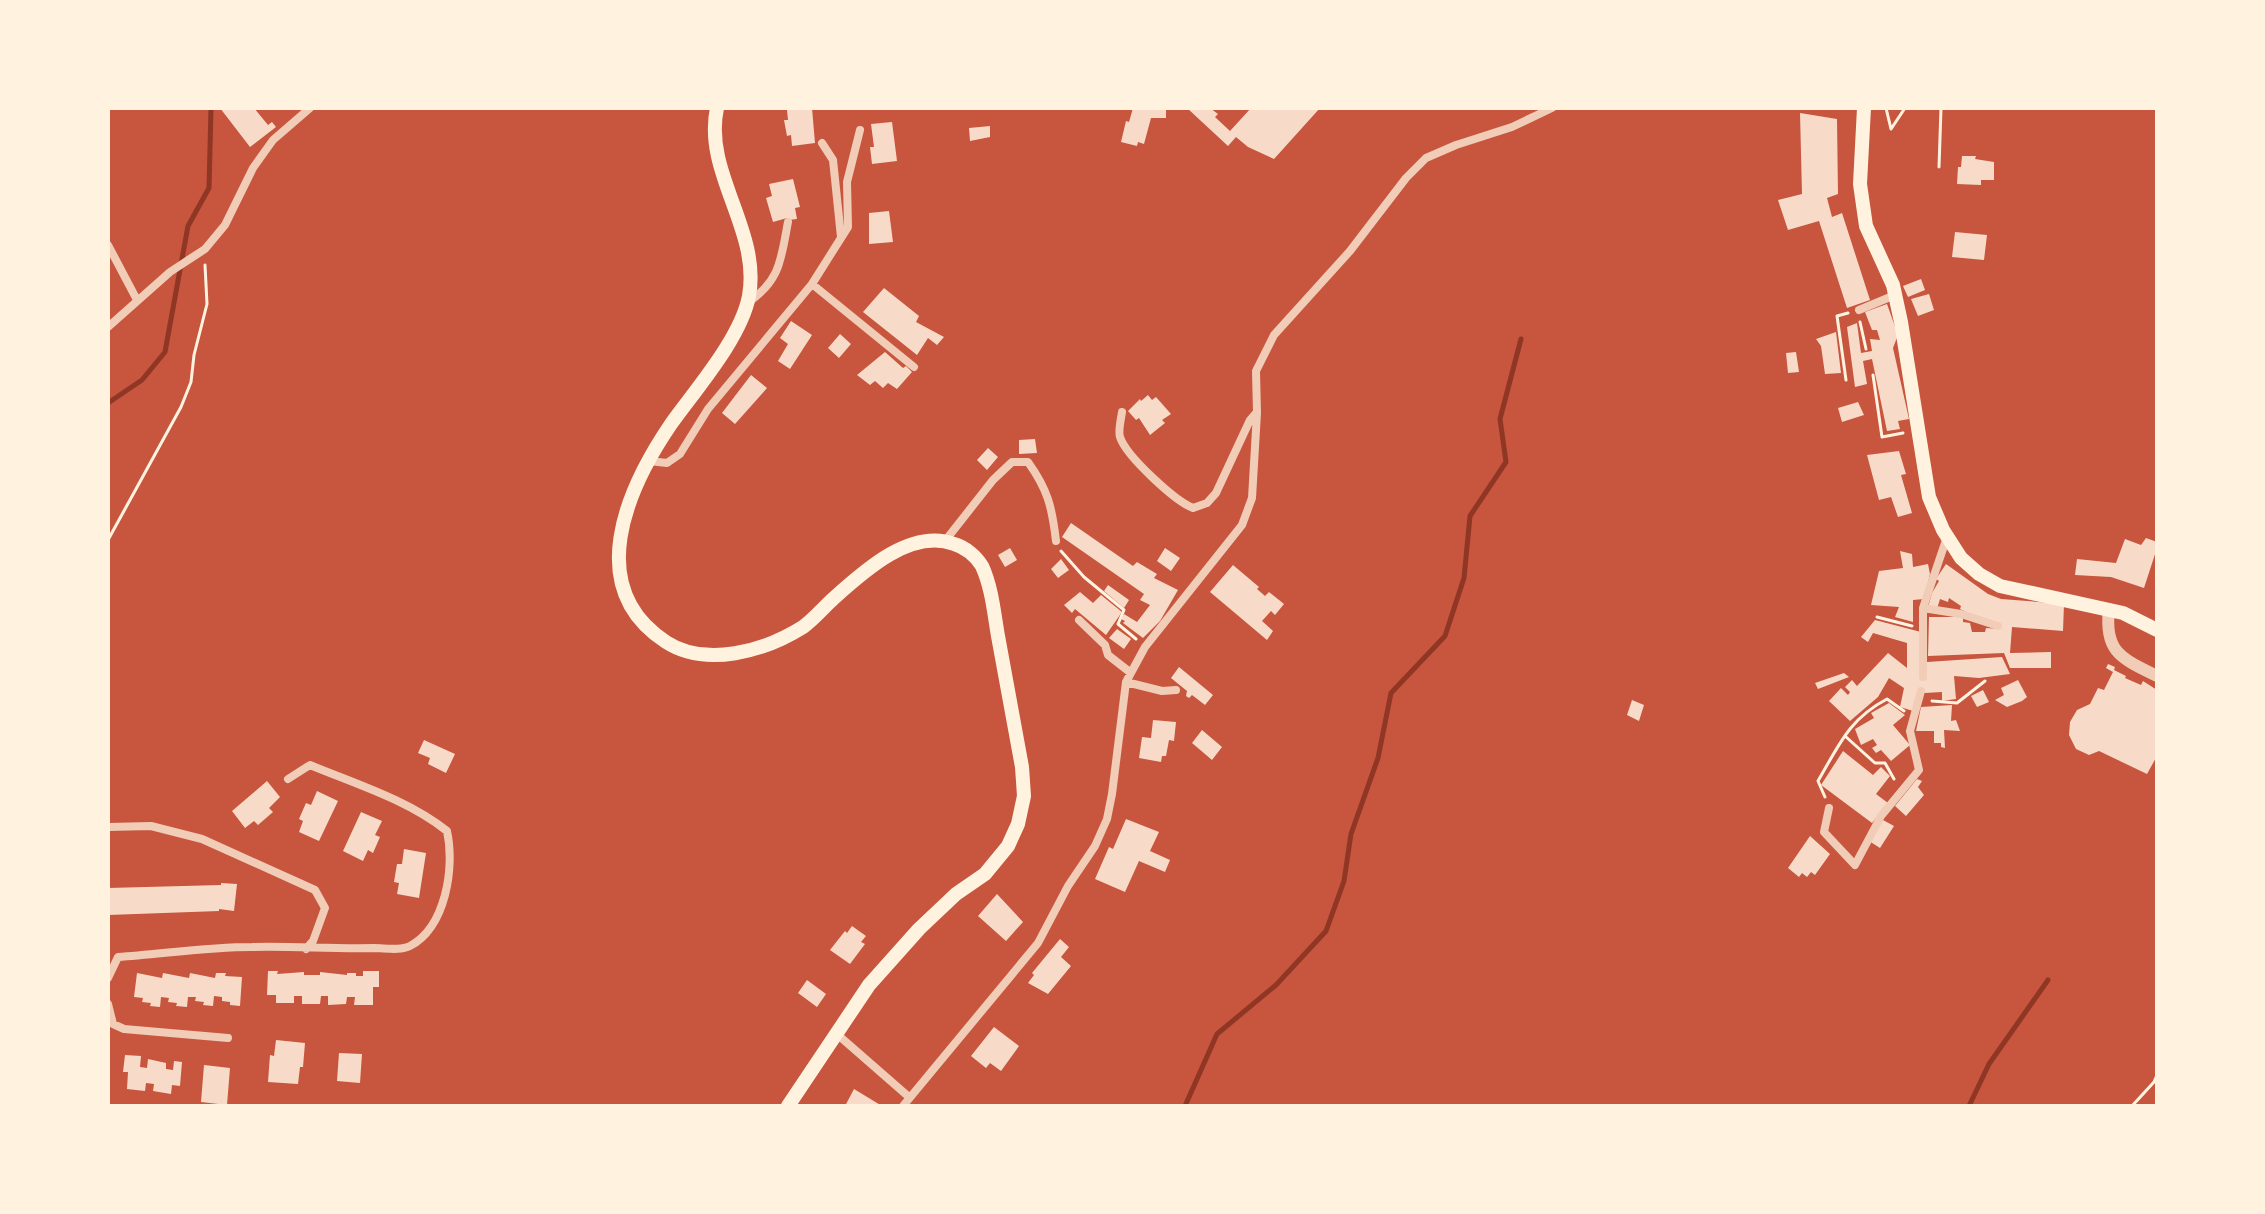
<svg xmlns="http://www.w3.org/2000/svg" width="2265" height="1214" viewBox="0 0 2265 1214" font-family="Roboto,sans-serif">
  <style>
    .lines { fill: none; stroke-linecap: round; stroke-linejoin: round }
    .stream { stroke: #8f3625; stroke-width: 5 }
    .building { fill: #f7dbc8 }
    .path { stroke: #fff3e0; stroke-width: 3 }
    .minor { stroke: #f1ccb7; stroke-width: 8 }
    .tertiary { stroke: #f1ccb7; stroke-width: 12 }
    .secondary { stroke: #fff3e0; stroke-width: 14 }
  </style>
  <rect width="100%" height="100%" fill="#c8553d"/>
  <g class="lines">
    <path class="stream" d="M108 403 142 380 165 352 188 226 209 188 211 108
      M1185 1106 1217 1034 1276 985 1326 931 1344 881 1351 834 1378 758 1391 693 1445 636 1464 578 1470 516 1506 462 1500 419 1521 339
      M1969 1106 1989 1064 2048 980"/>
  </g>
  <path class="building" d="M220 108H254L268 125 272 122 276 127 250 147Z
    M812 108 815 143 792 146 791 135 787 136 784 120H788L787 110Z
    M1133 108 1166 109V118H1151L1144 144 1138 142 1137 146 1121 142 1126 121 1129 122Z
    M1187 108H1210L1218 114 1215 117 1230 131 1251 108H1320L1274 159 1248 147 1236 137 1228 146Z
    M1800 113 1837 119 1838 194 1827 198 1832 217 1842 213 1870 300 1847 308 1819 221 1788 230 1778 200 1802 194Z
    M892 122 897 161 872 164 870 147H874L871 124Z
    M990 126V137L970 141 969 128Z
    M1962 156H1976L1975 159 1994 162V180H1981V185L1957 184 1958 167H1961Z
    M793 179 800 207 795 208 797 219 788 220 787 218 773 222 766 198 772 196 769 184Z
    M889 211 893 242 869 244V213Z
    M1955 232 1987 235 1984 260 1952 257Z
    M1921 279 1925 290 1908 297 1903 286Z
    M884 288 919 316 916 322 944 337 937 345 928 338 917 355 863 312Z
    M1929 294 1934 310 1918 316 1911 299Z
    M1887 304 1898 335 1893 348 1909 419 1898 421 1900 429 1887 431 1872 359 1863 361 1867 384 1855 387 1847 327 1857 323 1861 353 1872 351 1870 339 1880 340 1877 330H1872L1865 312Z
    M791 321 812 335 790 369 778 361 788 344 780 338Z
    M1836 332 1841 373 1825 374 1821 346 1816 339Z
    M840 334 851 344 839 358 828 348Z
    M885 352 903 368 906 366 912 372 897 389 888 383 883 388 875 381 870 385 857 375Z
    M1796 352 1799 372 1788 373 1786 353Z
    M751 375 767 388 735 424 722 413Z
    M1148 395 1152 400 1156 397 1171 414 1162 420 1165 423 1150 435 1139 418 1136 420 1128 411 1140 399 1141 401Z
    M1858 402 1864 415 1842 422 1838 408Z
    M1035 439 1037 453 1019 454V440Z
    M988 448 998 457 987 470 977 460Z
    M1899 451 1906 474 1901 475 1912 513 1898 517 1891 497 1879 500 1867 455Z
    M1071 523 1133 566 1137 562 1157 574 1154 578 1178 590 1160 621 1143 638 1123 623 1125 621 1121 619 1124 614 1137 622 1150 605 1140 600 1144 594 1062 537Z
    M2146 538 2157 542V548L2144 588 2111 577 2075 575 2077 559 2116 563 2125 539 2141 545Z
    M1010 548 1017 560 1005 567 998 555Z
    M1165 548 1180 558 1171 571 1157 561Z
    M1900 551 1912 554 1913 567 1928 564 1930 574 1924 599 1913 600V622L1895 617 1899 607 1871 605 1879 571 1903 568Z
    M1061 559 1069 570 1058 578 1051 569Z
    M1946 564 1988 594 2001 599 2064 604 2063 631 2012 627 2010 653 2051 652V668H2010L2004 653 1928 656 1929 617H1963V622L1970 623 1972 632H1985L1986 628 2000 629 1960 609 1961 606 1949 598 1948 602 1940 599 1937 609 1928 607 1932 593 1939 581 1936 579Z
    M1233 565 1259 587 1257 589 1265 596 1269 592 1284 604 1275 615 1271 611 1262 621 1273 631 1267 640 1210 592Z
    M1108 585 1129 600 1124 608 1104 591Z
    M1080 592 1093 603 1101 595 1122 612 1106 635 1075 609 1072 613 1064 605Z
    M1875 620 1921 632 1926 678 1927 662 2002 657 2010 674 1979 678 1954 676 1956 699 1942 701V692L1925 693 1919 690 1913 711 1900 707 1904 688 1889 678 1878 697 1850 721 1829 701 1841 688 1848 695 1850 692 1845 687 1852 680 1857 686 1888 653 1907 668V643L1873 633 1868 642 1861 637Z
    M1117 629 1131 639 1124 649 1109 638Z
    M2108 664 2115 667 2114 670 2126 676 2125 678 2141 685 2143 681 2157 690V756L2147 774 2099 751 2089 755 2076 749 2069 735 2070 722 2077 710 2090 704 2098 688 2104 690 2113 672 2106 668Z
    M1179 667 1213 695 1205 705 1192 695 1189 698 1186 696 1187 691 1171 678Z
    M1844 673 1849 677 1818 689 1815 683Z
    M2018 680 2027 697 2022 701 2007 707 1995 700 2004 695 2001 688Z
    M1983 690 1989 702 1977 707 1971 696Z
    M1632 700 1644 705 1639 721 1627 715Z
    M1889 703 1905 715 1893 725 1910 745 1891 761 1881 750 1876 753 1872 748 1877 745 1873 739 1861 745 1855 729 1874 718 1871 713Z
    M1952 705 1951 721 1956 720 1960 731 1944 730 1945 748 1941 747V743H1934V731H1916L1921 707Z
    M1153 720 1176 722 1174 741 1169 740 1166 756H1162L1161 762 1139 758 1142 737 1151 738Z
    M1202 730 1222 747 1212 760 1192 743Z
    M424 740 455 754 446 773 428 764 430 758 418 753Z
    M1843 751 1873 775 1881 767 1890 776 1876 794 1888 803 1872 823 1821 785Z
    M1917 779 1922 781 1918 787 1924 795 1906 816 1895 806Z
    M267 781 280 797 269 808 273 812 258 825 254 821 245 828 232 811Z
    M317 791 338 801 319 841 299 832 303 821 299 819 306 803 311 805Z
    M361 812 382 821 375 835 380 837 373 853 368 850 363 861 343 851Z
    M1126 819 1159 832 1150 851 1170 860 1165 872 1139 861 1125 892 1095 879 1109 847 1113 849Z
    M1883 820 1894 826 1880 848 1869 841Z
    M1810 836 1830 854 1815 875 1811 872 1807 877 1802 873 1799 877 1788 868Z
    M404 849 426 853 419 898 397 894 399 883 394 882 397 864H402Z
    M221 883 237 884 234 911 219 909V911L108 915V888L221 885Z
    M997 894 1023 922 1006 941 978 916Z
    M852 926 866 936 861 942 865 944 850 964 830 950 845 931 847 933Z
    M1060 939 1069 947 1061 957 1071 966 1048 994 1028 983 1034 975 1032 973Z
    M268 971H278L277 974 304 972V975H320V972L347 975V973H356V976H363V971H379V987H373V1005H354L355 997H347L346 1004 328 1005V996H321L320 1004H302V996H294V1003H276V995H267Z
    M137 973 162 978 163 973 189 978 190 973 215 978 216 973H226L225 976 242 977 240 1006 230 1005V1002L222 1001V997L214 996 213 1006 203 1005 204 1002 195 1001 196 997H188L187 1007 176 1006 177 1003 168 1002 169 998 161 997 160 1007 150 1006 151 1003 142 1002 143 998 134 997Z
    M807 980 826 994 817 1007 798 993Z
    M994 1027 1019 1046 1001 1071 990 1063 986 1068 971 1056Z
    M276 1040 305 1043 303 1067H300L298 1084 268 1082 270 1055 274 1056Z
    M339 1053 362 1054 360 1083 337 1081Z
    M125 1055 141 1056 140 1067 147 1068 148 1059 166 1063V1069L173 1070 174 1061 182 1062 180 1086 172 1085 171 1094 153 1091 154 1084 146 1083 145 1091 127 1089 128 1072H123Z
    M204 1065 230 1068 227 1105 201 1102Z
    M854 1089 882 1106H845Z"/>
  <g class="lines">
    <path class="path" d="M1886 108 1891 129 1905 108
      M1939 167 1941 108
      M1860 322 1866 349
      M1873 375 1882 437 1903 433
      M1846 380 1837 316 1848 313
      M108 540 181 407 191 382 194 355 207 304 205 265
      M1061 551 1084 577 1124 610 1118 624 1136 639
      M1877 617 1912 626
      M1932 701 1957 703 1985 681
      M1845 736 1875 763H1885L1894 779
      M1825 797 1818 781C1839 745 1849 719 1887 699L1904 711
      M2132 1106 2154 1082 2157 1075"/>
    <path class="minor" d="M822 143 833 160 841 237
      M108 245 137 300
      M812 284 914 367
      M747 303C781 281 781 258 788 222
      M1859 310 1895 295
      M108 327 170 272 205 249 225 225 253 168 273 140 310 108
      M1122 412C1121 419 1118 431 1120 437 1126 456 1175 501 1193 508L1207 503 1216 493 1250 420 1256 413
      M649 461 667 463 680 454 708 409 812 284 841 238 848 227 847 182 860 130
      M945 541 993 480 1012 462H1028C1048 490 1052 507 1056 541
      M1923 608 1961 614 1998 626
      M1079 620 1105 645 1108 655 1131 673
      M1923 677V608L1947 537
      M1126 682 1162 691 1176 690
      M1829 808 1824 832 1855 865 1881 816 1919 770 1910 731 1921 691
      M108 827 151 826 202 839 315 890 325 908 313 941 306 949
      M108 978 118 957C162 954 207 947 252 947 292 946 333 949 374 948 385 948 400 951 410 946 446 927 455 867 447 831 408 800 356 784 310 765L288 779
      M108 1004 113 1024 124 1029 228 1038
      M838 1035 909 1097
      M903 1106 1038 943 1068 886 1095 846 1107 819 1112 794 1126 682 1145 647 1242 525 1252 498 1257 413 1256 371 1274 335 1350 251 1406 178 1426 158 1456 145 1512 127 1552 108"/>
    <path class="tertiary" d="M2109 609C2104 652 2121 658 2157 676"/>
    <path class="secondary" d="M717 108C703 173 761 230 749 296 741 338 696 389 671 424 626 490 583 588 666 642 706 668 765 651 803 627 814 619 824 607 834 598 864 571 911 528 954 544 965 547 976 556 982 566 992 588 994 613 998 636 1006 680 1014 724 1022 767L1024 796 1018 824 1008 846 985 874 956 894 919 929 869 985 788 1106
      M1864 108 1860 184 1866 226 1893 285 1901 322 1929 497 1943 530 1961 558 1979 574 2000 586 2123 613 2157 630"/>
  </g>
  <rect width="2265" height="1214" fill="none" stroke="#fff3e0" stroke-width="220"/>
</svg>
